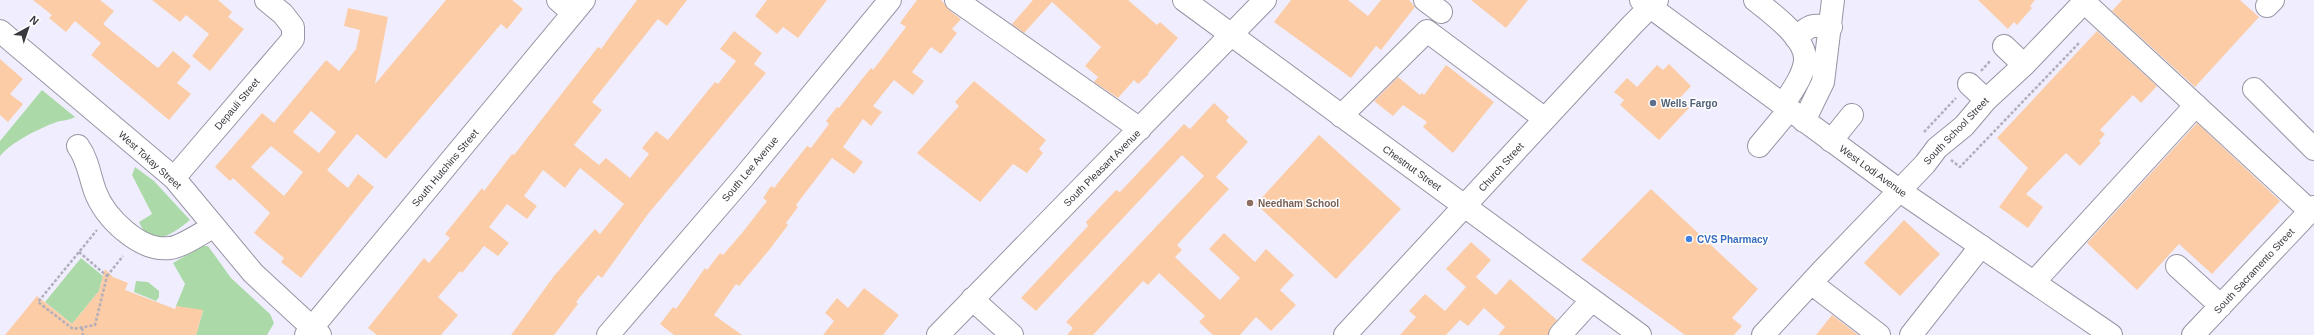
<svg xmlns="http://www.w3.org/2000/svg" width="2314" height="335" viewBox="0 0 2314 335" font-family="Helvetica,sans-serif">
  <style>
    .green { fill: #abdaa8 }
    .building { fill: #fccca6; fill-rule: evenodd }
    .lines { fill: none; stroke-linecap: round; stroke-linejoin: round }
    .minor-casing { stroke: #9795a4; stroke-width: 24 }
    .major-casing { stroke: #9795a4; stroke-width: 24 }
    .path { stroke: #b1afbc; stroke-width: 2.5; stroke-dasharray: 3 2; stroke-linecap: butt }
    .minor { stroke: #fff; stroke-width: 22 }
    .major { stroke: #fff; stroke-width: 22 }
    .service-dot { fill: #5c6f8a; stroke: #fefefe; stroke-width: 1.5 }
    .education-dot { fill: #8d6e63; stroke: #fefefe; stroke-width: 1.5 }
    .shop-dot { fill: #3f7fe0; stroke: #fefefe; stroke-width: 1.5 }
    .labels { text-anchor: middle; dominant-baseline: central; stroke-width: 3; stroke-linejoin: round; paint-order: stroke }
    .service-label { font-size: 10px; font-weight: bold; fill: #4e5e75; stroke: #fefefe; text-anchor: start }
    .street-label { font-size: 10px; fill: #38373d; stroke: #fefefe }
    .education-label { font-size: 10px; font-weight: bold; fill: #785e54; stroke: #fefefe; text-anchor: start }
    .shop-label { font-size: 10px; font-weight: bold; fill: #366cbe; stroke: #fefefe; text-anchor: start }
  </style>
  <rect width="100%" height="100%" fill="#f0eefe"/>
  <path class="green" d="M42 90 75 117C68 121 61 120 54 123 36 130 12 142 0 156V141Z
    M135 167 154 181 190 220C174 233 151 251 139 222L152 214 132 175Z
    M203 246H208L231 278 270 314 274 323 267 335H196L203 311 176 306 185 284 173 263Z
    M81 258 103 276 99 291 72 324 45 302Z
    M136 281 148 282 159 291V297L156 301 134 292Z"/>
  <path class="building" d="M33 0H100L114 11 103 24 158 68 173 51 191 66 177 83 191 94 169 120 91 55 101 43 75 21 66 32 49 18 52 15Z
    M152 0H218L232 12 228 17 244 29 210 71 192 56 209 34 186 15 180 22Z
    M446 0H512L523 9 507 29 501 24 386 159 357 134 327 170 348 188 358 174 374 187 301 278 281 262 284 258 254 233 270 213 233 178 230 181 215 167 262 113 274 123 326 60 339 71 356 49 360 30 344 26 348 8 388 17 375 84ZM311 111 336 132 319 153 293 132ZM271 146 303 172 284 196 251 167Z
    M637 0H687L667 26 658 19 592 102 602 110 574 145 599 165 606 158 630 178 649 154 642 148 656 131 668 140 715 82 718 84 736 61 720 49 734 31 762 53 754 64 766 73 648 214 602 278 598 275 576 302 578 304 554 335H511L554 276 595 229 600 234 624 204 580 168 565 188 543 170 524 196 537 206 527 219 507 204 489 227 509 243 498 256 484 246 462 273 460 271 438 297 458 315 441 335H377L368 328 424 258 429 263 450 238 445 234 482 188 484 191 512 154 514 155 598 47 601 49Z
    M767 0H827L798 38 783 27 777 34 755 16Z
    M917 0H941L944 3 949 10 961 19 952 29 957 33 941 54 931 47 912 72 924 81 913 95 894 80 873 106 882 112 871 126 863 119 843 147 863 162 854 174 832 158 796 205 798 207 786 223 788 225 770 249 739 286 736 284 714 315 742 335H674L660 324 673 307 676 309 705 268 707 270 720 253 723 255 742 233 767 201 763 198 771 186 774 188 807 146 811 148 829 124 826 121 837 107 839 108 871 68 873 70 906 27 900 23Z
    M1033 0H1128L1157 25 1160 22 1178 38 1148 73 1149 74 1138 84 1134 80 1118 98 1094 82 1098 77 1085 66 1101 47 1052 2 1024 33 1012 24Z
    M1291 0H1348L1368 16 1381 0H1409L1415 7 1381 50 1376 46 1351 78 1274 22Z
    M1471 0H1528L1506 28Z
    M1978 0H2035L2030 6 2032 8 2017 25 2014 22 2008 29Z
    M2122 0H2240L2259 17 2195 87 2112 11Z
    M2097 31 2157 86 2141 103 2133 95 2100 130 2105 134 2099 141 2101 143 2080 166 2066 153 2026 194 2043 207 2028 228 1999 207 2028 168 1997 138Z
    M0 59 23 79 10 94 23 104 8 122 0 115Z
    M1669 64 1691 86 1679 99 1689 108 1659 140 1620 105 1624 100 1614 92 1627 78 1637 87 1657 65 1663 70Z
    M1446 65 1494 102 1453 153 1423 127 1427 122 1403 105 1393 116 1374 101 1398 77 1420 95 1422 93 1424 95Z
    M974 81 1046 140 1039 149 1043 153 1027 173 1013 164 980 202 917 153 959 106 955 102Z
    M1214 103 1229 117 1226 121 1248 142 1216 177 1229 189 1177 245 1182 250 1175 257 1220 300 1240 278 1209 249 1224 233 1255 262 1266 249 1294 275 1280 290 1296 305 1271 331 1256 317 1240 335H1213L1199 322 1205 316 1159 273 1148 285 1143 281 1093 335H1067L1073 328 1066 322 1204 176 1182 155 1036 311 1021 298 1088 226 1086 222 1116 190 1120 192 1184 124 1190 129Z
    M2197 123 2280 201 2212 274 2179 244 2137 290 2087 243Z
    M1319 135 1401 209 1336 279 1256 204Z
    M1651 189 1758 289 1732 318 1742 326 1734 335H1685L1581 260Z
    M1904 220 1940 254 1900 296 1864 263Z
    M1471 242 1491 260 1476 277 1496 295 1510 279 1557 320 1551 327 1548 335H1498L1505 327 1484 308 1468 326 1460 320 1446 335H1400L1416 317 1409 311 1425 294 1445 311 1466 287 1446 269Z
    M105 269 113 277 128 283 125 290 175 309 176 306 203 310 196 335H5L37 296 72 324 99 291Z
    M864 288 899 315 883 335H823L834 321 825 313 837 298 848 308Z
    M1832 315 1858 335H1816Z"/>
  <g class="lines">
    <defs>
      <path id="minor" d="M558 0 573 13
        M956 0 1140 129
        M1184 0 1640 335
        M1425 0 1441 12
        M1755 0C1771 13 1807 38 1805 61 1803 77 1791 92 1783 105
        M2082 0 2310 211
        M2267 6 2273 0
        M0 31 174 178 253 273 320 335
        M1796 38C1809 25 1812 24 1831 27
        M2004 46 2024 65
        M1969 84 1986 100
        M2254 89 2314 149
        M1341 116 1427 31 1545 119
        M1804 121 1823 82 1833 0
        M1831 141 1852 115
        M78 146C88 160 89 174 95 191 105 218 140 252 170 248 181 247 204 232 214 226
        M1759 146 1789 110
        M174 178 293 39V27L283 14 266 0
        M2177 266 2221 306
        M2034 282 2196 105
        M1811 283 1879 335
        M972 299 1012 335
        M608 335 743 178 890 0
        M938 335 1265 0
        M1345 335 1632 25 1657 0
        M1560 335 1591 301
        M1763 335 1822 271 1925 164 1937 148 1964 126 1986 100 2024 65 2086 0
        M1911 335 1981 246
        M2193 335 2314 207"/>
      <path id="major" d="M1641 0 1900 191 2111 335
        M306 335 584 0"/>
    </defs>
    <use href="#minor" class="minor-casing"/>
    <use href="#major" class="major-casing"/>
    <path class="path" d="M1981 71 1991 60
      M1924 132 1956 98
      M1951 160 1960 167 2080 42
      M79 252 107 276 95 325 73 329 38 302 97 230
      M107 276 123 256
      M82 328 83 335"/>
    <use href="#minor" class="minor"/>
    <use href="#major" class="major"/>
  </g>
  <circle class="service-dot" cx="1653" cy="103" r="4"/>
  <circle class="education-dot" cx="1250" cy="203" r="4"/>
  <circle class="shop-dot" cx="1689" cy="239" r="4"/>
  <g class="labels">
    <g class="service-label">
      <text x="1661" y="103">Wells Fargo</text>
    </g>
    <g class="street-label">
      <text transform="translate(237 104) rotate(-50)">Depauli Street</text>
      <text transform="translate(1956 131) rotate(-46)">South School Street</text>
      <text transform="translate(150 160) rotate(42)">West Tokay Street</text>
      <text transform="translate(1501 167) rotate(-48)">Church Street</text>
      <text transform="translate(445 168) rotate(-50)">South Hutchins Street</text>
      <text transform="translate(1102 168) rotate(-45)">South Pleasant Avenue</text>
      <text transform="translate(1412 168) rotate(36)">Chestnut Street</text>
      <text transform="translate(750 169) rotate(-50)">South Lee Avenue</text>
      <text transform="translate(1873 171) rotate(36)">West Lodi Avenue</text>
      <text transform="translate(2254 271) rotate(-47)">South Sacramento Street</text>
    </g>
    <g class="education-label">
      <text x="1258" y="203">Needham School</text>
    </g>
    <g class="shop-label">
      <text x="1697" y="239">CVS Pharmacy</text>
    </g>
  </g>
  <g transform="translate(28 28) rotate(40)" stroke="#fefefe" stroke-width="3" paint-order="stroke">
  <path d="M0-3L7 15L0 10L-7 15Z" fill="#38373d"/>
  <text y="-6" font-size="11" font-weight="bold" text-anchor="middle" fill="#38373d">N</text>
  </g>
</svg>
